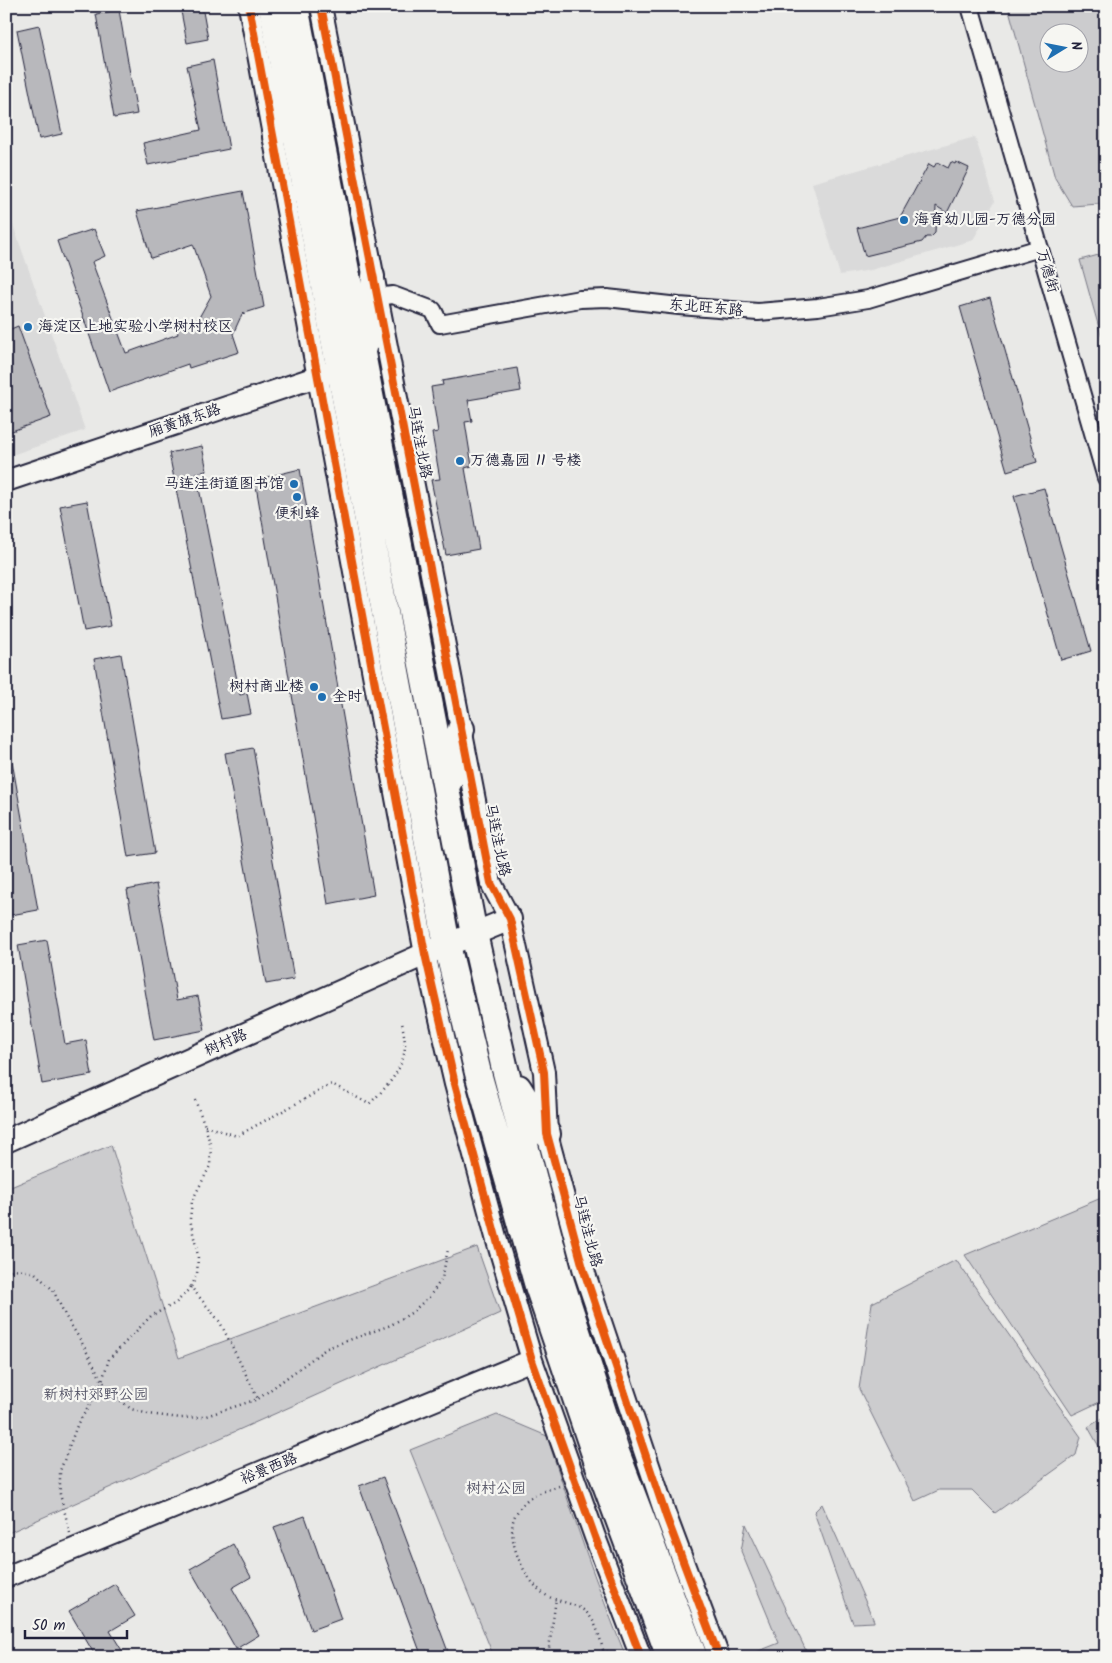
<svg xmlns="http://www.w3.org/2000/svg" width="1112" height="1663" viewBox="0 0 1112 1663" font-family="Kalam,'LXGW WenKai TC',sans-serif">
  <style>
    .built { fill: #dadada }
    .green { fill: #ccccce; stroke: #777784; fill-rule: evenodd }
    .building { fill: #b8b8bc; stroke: #22223b }
    .lines { fill: none; stroke-linecap: round; stroke-linejoin: round }
    .minor-casing { stroke: #22223b; stroke-width: 20 }
    .tertiary-casing { stroke: #22223b; stroke-width: 24 }
    .secondary-casing { stroke: #22223b; stroke-width: 26 }
    .primary-casing { stroke: #22223b; stroke-width: 30 }
    .path { stroke: #22223b; stroke-width: 2.5; stroke-dasharray: 1 4; stroke-linecap: butt }
    .minor { stroke: #f6f6f2; stroke-width: 16 }
    .tertiary { stroke: #f6f6f2; stroke-width: 20 }
    .secondary { stroke: #f6f6f2; stroke-width: 22 }
    .primary { stroke: #f6f6f2; stroke-width: 26 }
    .cycleway-casing { stroke: #f6f6f2; stroke-width: 11 }
    .cycleway { stroke: #e8590c; stroke-width: 8 }
    .poi-dot { fill: #1f6fb2; stroke: #f6f6f2; stroke-width: 2 }
    .labels { text-anchor: middle; dominant-baseline: central; stroke-width: 4.5; stroke-linejoin: round; paint-order: stroke }
    .poi-label { font-size: 15px; fill: #22223b; stroke: #f6f6f2; text-anchor: start }
    .street-label { font-size: 15px; fill: #22223b; stroke: #f6f6f2 }
    .park-label { font-size: 15px; fill: #555567; stroke: #f6f6f2 }
  </style>
  <rect width="100%" height="100%" fill="#e9e9e7"/>
  <filter id="ink" filterUnits="userSpaceOnUse"><feTurbulence type="fractalNoise" baseFrequency=".02" numOctaves="2"/><feDisplacementMap in="SourceGraphic" scale="10" xChannelSelector="R" yChannelSelector="G"/><feConvolveMatrix kernelMatrix="1 2 1 2 8 2 1 2 1" color-interpolation-filters="sRGB"/></filter>
  <g filter="url(#ink)">
    <path class="built" d="M975 137 995 201 973 240 871 270 840 275 812 183Z
      M12 222 85 430 6 457V224Z"/>
    <path class="green" d="M1008 6H1106V225L1099 204 1072 206 1055 178ZM1080 32V62H1050V32Z
      M1106 253V353L1080 260Z
      M111 1145 179 1358 477 1247 500 1313 6 1534V1189Z
      M1106 1196V1399L1072 1415 965 1255Z
      M956 1260 1081 1437 1076 1455 995 1513 972 1490H939L915 1501 859 1389 872 1303Z
      M497 1415 547 1436C571 1511 596 1584 626 1657H494L410 1450Z
      M1106 1416V1459L1088 1427Z
      M822 1504 874 1621V1622L853 1623 814 1512Z
      M746 1524 809 1657H744L779 1643 741 1551Z"/>
    <path class="building" d="M180 6H202L208 39 187 43Z
      M119 10 137 114 114 118 96 14Z
      M39 25 62 134 39 139 17 30Z
      M213 60 229 149 148 165 143 143 201 130 187 66Z
      M937 162 948 168 951 162 955 164 956 162 969 168 947 213 936 206 935 233 931 237H926L922 242 865 256 857 228 900 217 929 164 934 167Z
      M243 191 264 307 242 314 233 334 239 352 189 368 188 364 109 392 57 241 94 229 105 256 92 262 126 353 178 334 176 328 197 321 211 296 193 244 151 258 137 211Z
      M990 298 1037 462 1007 471 960 307Z
      M18 326 51 417 9 432 6 425V331Z
      M517 368 521 391 468 400 472 421 465 422 472 466 465 468 479 549 446 555 431 480 440 479 432 433 438 432 431 387 443 385 442 381Z
      M202 446 207 471 196 473 240 695 247 693 251 714 221 719 169 453Z
      M300 469 374 895 328 904 255 480Z
      M1044 488 1091 651 1061 660 1014 496Z
      M87 501 111 626 84 631 60 506Z
      M121 654 155 853 128 857 94 659Z
      M253 748 294 979 266 984 225 753Z
      M6 761H12L38 910 11 915 6 888Z
      M156 884 177 1000 198 996 205 1030 154 1040 127 890Z
      M47 940 65 1044 86 1040 92 1075 42 1084 18 945Z
      M383 1477 450 1657H422L359 1486Z
      M305 1516 341 1619 311 1630 274 1527Z
      M233 1544 251 1577 232 1588 259 1635 236 1649 190 1569Z
      M115 1584 135 1616 110 1631 126 1657H96L69 1611Z"/>
    <g class="lines">
      <defs>
        <path id="minor" d="M970 6 1106 478
          M377 297 393 295 433 310 440 324 580 299 607 298 679 306 758 312 818 307 868 299 1040 248"/>
        <path id="tertiary" d="M249 6 425 954 455 1084 497 1241 532 1360 595 1537 641 1657
          M321 6 491 883 510 919 544 1072 547 1134 583 1268 666 1516 719 1657
          M6 481 331 372
          M6 1577 532 1360"/>
        <path id="secondary" d="M274 137 280 73
          M365 348 373 276
          M6 1141 425 954 510 919"/>
        <path id="primary" d="M272 6 447 945 478 1073 538 1286 597 1460 670 1657
          M295 6 474 934 504 1065 560 1279 616 1452 694 1657
          M449 781 461 729
          M518 1088 547 1134"/>
      </defs>
      <use href="#minor" class="minor-casing"/>
      <use href="#tertiary" class="tertiary-casing"/>
      <use href="#secondary" class="secondary-casing"/>
      <use href="#primary" class="primary-casing"/>
      <path class="path" d="M195 1100 205 1126 211 1147 210 1166 192 1201 190 1219 198 1256 197 1275 191 1287 220 1322 258 1399
        M205 1126 237 1136 332 1084 369 1104C385 1089 404 1070 405 1046 405 1039 403 1030 402 1022
        M6 1271 18 1269 35 1273 53 1290 66 1317 81 1341 102 1381 115 1396 131 1409 148 1414 181 1418 203 1417 258 1399 327 1348 391 1325 411 1313 429 1297 442 1279 448 1249
        M559 1486C550 1489 531 1495 525 1502 521 1506 516 1513 514 1518 506 1541 525 1580 544 1594 557 1603 578 1602 589 1615 597 1625 600 1638 603 1650L619 1657
        M70 1533 60 1494V1471L78 1423 88 1408 102 1381 109 1359 151 1316 176 1303 191 1287
        M603 1650 604 1657
        M552 1657 549 1648 556 1599"/>
      <use href="#minor" class="minor"/>
      <use href="#tertiary" class="tertiary"/>
      <use href="#secondary" class="secondary"/>
      <use href="#primary" class="primary"/>
      <defs>
        <path id="cycleway" d="M249 6 425 954 455 1084 497 1241 532 1360 595 1537 641 1657
          M321 6 491 883 510 919 544 1072 547 1134 583 1268 666 1516 719 1657"/>
      </defs>
      <use href="#cycleway" class="cycleway-casing"/>
      <use href="#cycleway" class="cycleway"/>
    </g>
  </g>
  <g class="poi-dot">
    <circle cx="904" cy="220" r="5"/>
    <circle cx="28" cy="327" r="5"/>
    <circle cx="460" cy="461" r="5"/>
    <circle cx="294" cy="484" r="5"/>
    <circle cx="297" cy="497" r="5"/>
    <circle cx="314" cy="687" r="5"/>
    <circle cx="322" cy="697" r="5"/>
  </g>
  <g class="labels">
    <g class="poi-label">
      <text x="914" y="220">海育幼儿园-万德分园</text>
      <text x="38" y="327">海淀区上地实验小学树村校区</text>
      <text x="470" y="461">万德嘉园 11 号楼</text>
      <text x="284" y="484" text-anchor="end">马连洼街道图书馆</text>
      <text x="297" y="514" text-anchor="middle">便利蜂</text>
      <text x="304" y="687" text-anchor="end">树村商业楼</text>
      <text x="332" y="697">全时</text>
    </g>
    <g class="street-label">
      <text transform="translate(1047 271) rotate(74)">万德街</text>
      <text transform="translate(706 308) rotate(5)">东北旺东路</text>
      <text transform="translate(185 421) rotate(-19)">厢黄旗东路</text>
      <text transform="translate(419 442) rotate(79)">马连洼北路</text>
      <text transform="translate(497 840) rotate(78)">马连洼北路</text>
      <text transform="translate(226 1043) rotate(-24)">树村路</text>
      <text transform="translate(587 1231) rotate(75)">马连洼北路</text>
      <text transform="translate(269 1469) rotate(-22)">裕景西路</text>
    </g>
    <g class="park-label">
      <text x="96" y="1395">新树村郊野公园</text>
      <text x="496" y="1489">树村公园</text>
    </g>
  </g>
  <rect width="1112" height="1663" fill="none" stroke="#f6f6f2" stroke-width="25"/>
  <rect x="12" y="12" width="1087" height="1638" fill="none" stroke="#22223b" stroke-width="2" filter="url(#ink)"/>
  <g transform="translate(1064 48) rotate(80)"><circle r="24" fill="#f6f6f2" stroke="#a1a1a9"/>
  <path d="M0-4L9 19L0 12L-9 19Z" fill="#1f6fb2"/>
  <text y="-8" font-size="14" font-weight="bold" text-anchor="middle" fill="#22223b">N</text>
  </g>
  <path d="M25 1630v8h102v-8" fill="none" stroke="#22223b" stroke-width="2.5"/>
  <text x="32" y="1630" font-size="15" fill="#22223b" stroke="#f6f6f2" stroke-width="4" paint-order="stroke">50 m</text>
</svg>
